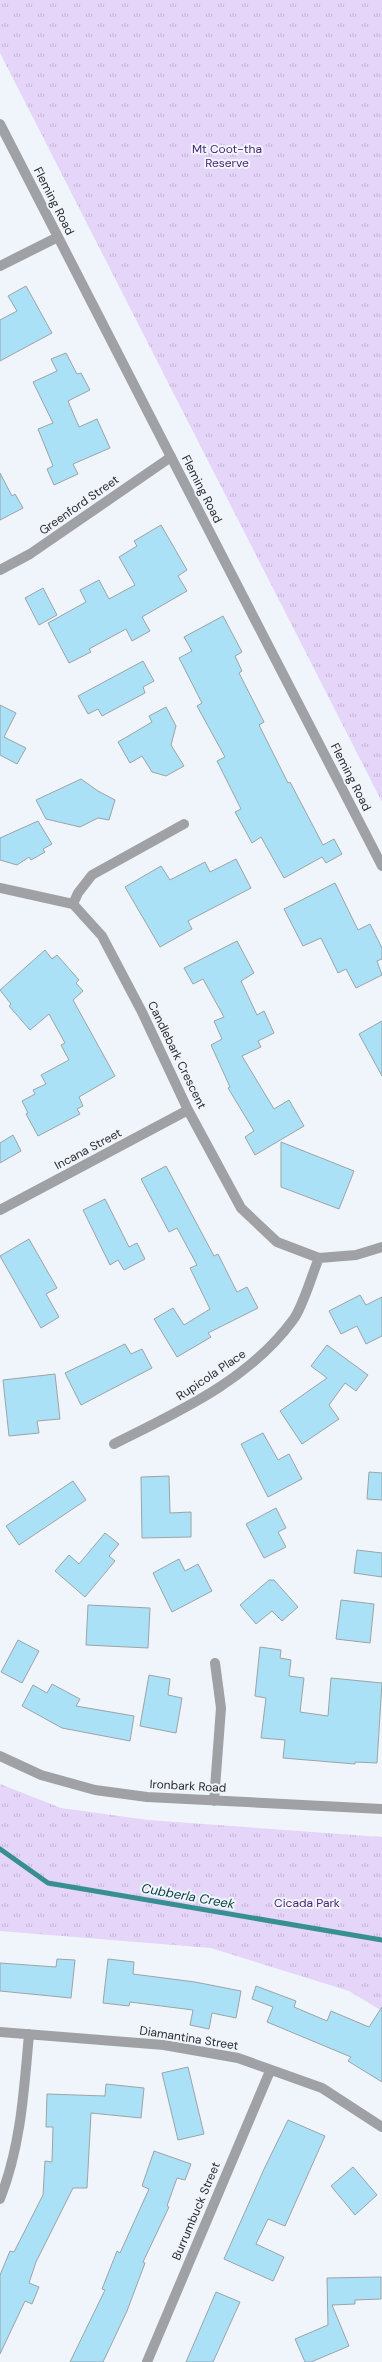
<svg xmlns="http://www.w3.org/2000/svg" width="382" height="2362" viewBox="0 0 382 2362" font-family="'DM Sans',sans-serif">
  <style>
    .park { fill: url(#park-tufts) }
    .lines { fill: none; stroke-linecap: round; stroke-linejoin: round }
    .stream { stroke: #388f91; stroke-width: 5 }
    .building { fill: #aae1f7; stroke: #9ca4a7 }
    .minor { stroke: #a0a1a4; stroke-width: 10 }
    .tertiary { stroke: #a0a1a4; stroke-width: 10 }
    .labels { text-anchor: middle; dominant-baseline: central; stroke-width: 4; stroke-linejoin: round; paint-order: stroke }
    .park-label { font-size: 12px; fill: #4a1e71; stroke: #f0f5fc }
    .street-label { font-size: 12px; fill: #292b2d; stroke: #f0f5fc }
    .water-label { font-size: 13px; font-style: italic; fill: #043e3f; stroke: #f0f5fc }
  </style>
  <defs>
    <pattern id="park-tufts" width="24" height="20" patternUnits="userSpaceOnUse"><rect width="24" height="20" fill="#e4d5f9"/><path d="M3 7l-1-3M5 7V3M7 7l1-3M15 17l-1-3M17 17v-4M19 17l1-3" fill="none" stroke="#c4b7d6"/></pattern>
  </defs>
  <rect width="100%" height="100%" fill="#f0f5fc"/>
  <path class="park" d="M0 0H382V802L0 53Z
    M0 1784 61 1808 148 1820 382 1837V2011L349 1991 211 1948 0 1931Z"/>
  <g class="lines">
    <path class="stream" d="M0 1849 48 1883 382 1940"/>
  </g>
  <path class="building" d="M26 286 52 333 0 361V320L17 311 8 296Z
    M66 353 77 374 81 373 90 390 68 401 79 427 97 419 110 448 73 464 78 474 54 485 47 469 53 466 38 429 53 423 33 382 57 371 51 359Z
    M0 473 12 496 15 494 23 508 0 520Z
    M161 525 187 570 178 576 187 591 142 617 150 631 132 641 126 629 89 649 91 652 69 663 48 623 86 602 80 590 99 580 109 599 135 585 119 557 137 546 134 541Z
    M43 588 57 615 39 625 25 598Z
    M223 616 242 652 235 656 242 671 239 673 264 722 259 725 288 783 290 782 323 845 334 839 342 854 326 863 322 857 284 878 261 837 252 843 235 812 241 809 217 761 225 757 197 706 202 703 179 658 192 651 184 637Z
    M143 661 154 681 143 687 145 693 102 716 98 709 88 714 78 696Z
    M0 705 16 713 4 737 26 748 17 764 0 755Z
    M166 707 176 726 171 745 184 766 166 776 152 772 142 756 130 763 118 742 152 722 149 716Z
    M81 779 98 791 115 800 109 820 98 818 80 827 46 819 36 800Z
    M38 821 52 844 43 849 45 852 31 860 29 857 17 865 0 860V838Z
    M236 859 251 888 188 921 192 929 160 947 125 887 161 866 170 880 205 862 210 872Z
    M335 883 358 930 370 924 382 948V959L377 961 382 975 356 988 346 969 338 973 321 938 303 946 284 909Z
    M237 941 254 973 241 981 257 1015 264 1011 274 1033 258 1041 261 1047 242 1056 274 1109 289 1100 304 1126 255 1155 245 1137 254 1131 228 1088 230 1087 211 1045 222 1039 214 1021 224 1017 203 979 193 984 184 968Z
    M45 950 52 959 57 955 79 980 76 983 83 991 73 1000 115 1076 79 1097 83 1106 77 1109 80 1114 38 1136 26 1114 28 1113 22 1101 35 1094 33 1090 46 1084 41 1075 69 1060 61 1045 65 1043 49 1014 30 1030 9 1006 11 1004 0 990Z
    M382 1021V1076L359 1034Z
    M13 1135 21 1151 0 1163V1143Z
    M281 1142 354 1171 339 1209 281 1187Z
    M166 1166 214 1256 218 1254 237 1292 247 1287 258 1308 208 1333 211 1337 177 1357 154 1319 173 1308 184 1325 210 1309 190 1268 197 1265 177 1228 169 1232 141 1179Z
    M105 1199 129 1247 137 1243 145 1259 124 1270 118 1260 110 1265 83 1210Z
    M29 1239 57 1288 46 1294 59 1317 41 1328 0 1256Z
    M360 1295 366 1305 382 1297V1336L366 1344 357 1326 341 1334 329 1311Z
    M125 1344 131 1354 142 1349 152 1368 81 1405 65 1373Z
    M327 1345 368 1375 356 1391 345 1383 329 1405 339 1419 302 1444 280 1411 327 1378 311 1366Z
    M55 1374 60 1419 37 1421 39 1433 9 1436 3 1380Z
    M263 1433 278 1460 289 1454 302 1479 268 1497 241 1444Z
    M369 1472 382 1473V1500L367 1499Z
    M169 1476 170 1513 191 1512V1537L142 1538 141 1477Z
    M73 1481 86 1500 19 1545 6 1526Z
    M276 1508 286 1528 278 1532 286 1547 264 1558 246 1524Z
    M105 1533 119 1544 109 1556 115 1561 85 1597 55 1571 69 1555 79 1564Z
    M357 1550 382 1553V1577L354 1573Z
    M179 1559 185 1571 198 1564 212 1591 172 1612 153 1573Z
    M269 1580H274L298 1607 282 1621 272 1611 256 1624 240 1605Z
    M341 1600 374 1604 370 1643 336 1639Z
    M88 1605 150 1608 148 1648 86 1645Z
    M18 1640 39 1651 22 1683 1 1672Z
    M260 1647 281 1650 280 1658 291 1660 289 1676 304 1678 300 1712 328 1716 331 1678 382 1683 377 1763 355 1762V1764L283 1758 285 1740 261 1738 266 1698 255 1696Z
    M149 1675 170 1679 168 1695 182 1698 176 1733 140 1726Z
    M52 1684 80 1699 76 1706 134 1716 130 1741 62 1728 22 1706 33 1685 47 1693Z
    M57 1959 75 1960 71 1998 0 1991V1963L56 1967Z
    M108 1959 134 1962 133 1974 195 1982 241 1991 236 2018 212 2013 209 2029 190 2025 193 2010 130 2002 129 2006 103 2003Z
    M256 1986 296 2001 294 2007 327 2021 331 2011 369 2027 382 2007V2082L348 2061 351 2057 267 2022 273 2007 252 1999Z
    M188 2067 204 2134 178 2140 162 2073Z
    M106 2084 144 2088 141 2118 91 2113 87 2188H73L36 2262 29 2283 39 2287 32 2304 25 2301 0 2354V2275L10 2251 14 2252 43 2195 45 2161 52 2162 53 2127H46L47 2094 105 2096Z
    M288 2120 325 2136 285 2226 268 2219 256 2244 284 2257 273 2281 224 2259 265 2167Z
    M154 2151 191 2164 185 2180 177 2178 167 2206 169 2207 143 2262 145 2263 127 2311 103 2362H70L105 2290 102 2289 117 2251 120 2253 149 2189 142 2186Z
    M353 2167 377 2195 355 2215 331 2186Z
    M381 2277V2299L355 2300V2304L332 2305 349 2346 311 2362H305L295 2339 328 2325 327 2278Z
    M216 2292 240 2302 213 2362H186Z"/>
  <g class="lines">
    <path class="minor" d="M0 124 171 457
      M0 266 58 237
      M184 824 92 875 78 893 73 904 102 936 142 1012 188 1110 241 1208 277 1242 319 1258 356 1255 382 1247
      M0 888 73 904
      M0 1210 188 1110
      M114 1444C180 1411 249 1380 293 1320 303 1307 312 1274 319 1258
      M0 1756 41 1775 95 1790 147 1797 382 1809
      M214 1801 221 1708 215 1663
      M0 2032 164 2045 238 2058 322 2088 382 2127
      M0 2199C21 2146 24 2090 29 2034
      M147 2362 270 2071"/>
    <path class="tertiary" d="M0 570 30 554 171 457 382 866"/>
  </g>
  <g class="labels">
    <g class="park-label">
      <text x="227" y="149">Mt Coot-tha<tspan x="227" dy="14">Reserve</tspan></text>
      <text x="307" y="1903">Cicada Park</text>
    </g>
    <g class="street-label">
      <text transform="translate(54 201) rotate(63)">Fleming Road</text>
      <text transform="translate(202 489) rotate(63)">Fleming Road</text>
      <text transform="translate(79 505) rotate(-35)">Greenford Street</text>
      <text transform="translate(351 777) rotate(63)">Fleming Road</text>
      <text transform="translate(177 1055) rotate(64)">Candlebark Crescent</text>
      <text transform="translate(88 1149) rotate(-28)">Incana Street</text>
      <text transform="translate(211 1375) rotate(-34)">Rupicola Place</text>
      <text transform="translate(188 1786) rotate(3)">Ironbark Road</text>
      <text transform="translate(189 2038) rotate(9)">Diamantina Street</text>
      <text transform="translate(196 2211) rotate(-67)">Burrumbuck Street</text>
    </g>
    <g class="water-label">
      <text transform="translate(188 1896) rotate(10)">Cubberla Creek</text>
    </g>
  </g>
</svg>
